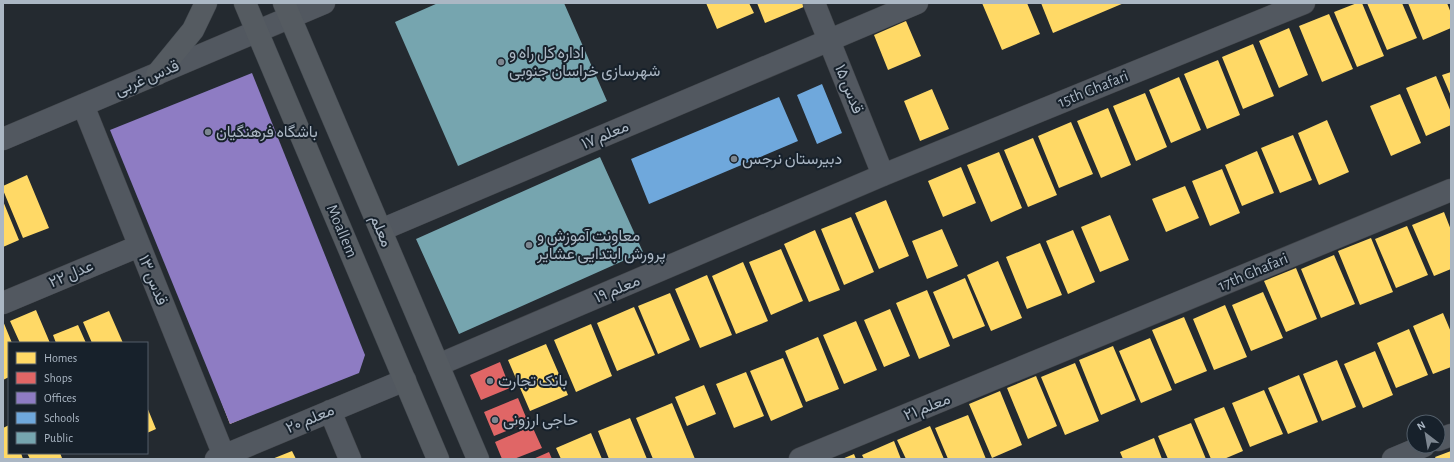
<svg xmlns="http://www.w3.org/2000/svg" width="1454" height="462" viewBox="0 0 1454 462" font-family="'Alegreya Sans',Vazirmatn,sans-serif">
  <style>
    .homes { fill: #ffd966 }
    .shops { fill: #e06666 }
    .offices { fill: #8e7cc3 }
    .schools { fill: #6fa8dc }
    .public { fill: #76a5af }
    .lines { fill: none; stroke-linecap: round; stroke-linejoin: round }
    .minor-casing { stroke: #404449; stroke-width: 23 }
    .major-casing { stroke: #41474d; stroke-width: 23 }
    .minor { stroke: #525860; stroke-width: 22 }
    .major { stroke: #555b61; stroke-width: 22 }
    .poi-dot { fill: #7c8690; stroke: #17212b; stroke-width: 1.5 }
    .labels { text-anchor: middle; dominant-baseline: central; stroke-width: 4; stroke-linejoin: round; paint-order: stroke }
    .poi-label { font-size: 16px; fill: #abb7c4; stroke: #17212b; text-anchor: start }
    .street-label { font-size: 16px; fill: #abb7c4; stroke: #17212b }
  </style>
  <rect width="100%" height="100%" fill="#242a30"/>
  <path class="homes" d="M706 3H749L754 13 717 29Z
    M757 3H804L806 6 765 23Z
    M982 3H1027L1040 34 1002 50Z
    M1041 3H1124L1053 33Z
    M1357 3H1362L1384 56 1357 67 1334 12Z
    M1367 3H1402L1417 38 1387 50Z
    M1408 3H1447L1451 13V28L1423 40Z
    M1329 14 1353 69 1322 82 1299 26Z
    M906 21 921 56 888 70 874 35Z
    M1289 28 1308 75 1279 88 1259 41Z
    M1253 44 1274 96 1243 109 1222 57Z
    M1218 60 1240 115 1207 129 1184 74Z
    M1451 72V96L1442 75Z
    M1436 76 1451 112V125L1426 136 1406 88Z
    M1179 77 1201 130 1171 143 1149 90Z
    M932 89 949 129 920 141 904 101Z
    M1145 93 1167 147 1136 161 1113 106Z
    M1400 94 1421 143 1391 156 1370 106Z
    M1108 108 1131 165 1101 178 1077 121Z
    M1327 120 1349 172 1319 185 1298 133Z
    M1071 122 1093 174 1059 188 1038 136Z
    M1293 135 1312 180 1280 193 1261 148Z
    M1033 138 1057 195 1028 207 1004 150Z
    M1257 151 1274 193 1242 206 1225 165Z
    M999 152 1022 208 991 222 967 165Z
    M961 167 976 203 943 217 928 181Z
    M1222 169 1240 213 1210 226 1192 181Z
    M27 175 49 228 23 238 3 190V186Z
    M1185 186 1199 218 1166 232 1152 199Z
    M599 187 617 231 531 267 512 223Z
    M886 200 909 256 879 269 855 213Z
    M3 201 19 240 3 247Z
    M1444 212 1451 230V269L1434 276 1412 225Z
    M1110 215 1129 260 1100 272 1081 227Z
    M851 217 874 272 844 285 821 229Z
    M1407 226 1428 275 1396 288 1375 239Z
    M942 229 958 266 927 279 912 241Z
    M815 230 840 290 809 302 784 244Z
    M1073 230 1095 282 1068 294 1046 241Z
    M1371 238 1393 292 1360 305 1338 251Z
    M1040 243 1062 295 1027 309 1006 257Z
    M781 249 803 301 771 315 749 262Z
    M1334 255 1355 304 1321 318 1301 269Z
    M998 261 1022 318 991 331 967 275Z
    M743 262 768 321 736 334 712 276Z
    M1296 268 1317 319 1286 332 1264 281Z
    M707 275 732 335 700 348 675 289Z
    M965 278 985 326 953 339 933 292Z
    M927 290 950 346 919 359 896 303Z
    M1263 292 1283 338 1251 351 1232 305Z
    M670 293 690 340 658 354 638 306Z
    M1225 305 1247 357 1214 370 1193 319Z
    M634 307 655 355 617 371 597 323Z
    M890 309 910 356 884 367 864 320Z
    M36 310 50 343H20L10 321Z
    M109 311 123 343H92L83 322Z
    M1443 313 1451 332V367L1433 374 1413 326Z
    M1184 317 1207 371 1175 384 1152 330Z
    M3 321 12 343H9V377L3 380Z
    M856 321 877 370 844 384 823 335Z
    M591 324 612 376 576 392 554 340Z
    M78 325 86 343H56L53 335Z
    M1409 329 1428 375 1396 388 1377 343Z
    M818 337 839 389 806 402 785 351Z
    M1150 338 1172 390 1141 403 1119 351Z
    M546 344 568 395 530 411 508 360Z
    M1113 346 1136 400 1101 415 1079 360Z
    M1375 351 1393 395 1363 408 1344 364Z
    M783 358 803 407 771 421 750 371Z
    M1337 360 1356 407 1322 421 1303 374Z
    M1075 363 1099 421 1065 435 1041 377Z
    M228 371 246 417 230 424 212 377Z
    M746 372 764 416 734 428 716 384Z
    M1299 375 1318 422 1288 434 1268 388Z
    M1036 376 1057 426 1028 439 1007 388Z
    M704 385 716 414 687 426 675 397Z
    M1264 390 1283 434 1250 447 1232 403Z
    M1000 391 1022 445 992 458 969 404Z
    M672 403 695 459H653L636 418Z
    M147 407 156 429 147 433Z
    M1224 407 1243 451 1224 459H1211L1194 419Z
    M968 415 986 459H948L935 428Z
    M630 418 647 459H609L598 431Z
    M1191 423 1206 459H1168L1158 436Z
    M9 425V453H21L23 459H3V428Z
    M930 426 944 459H906L897 440Z
    M591 433 602 459H561L556 448Z
    M1154 438 1162 459H1123L1120 452Z
    M894 441 901 459H864L862 455Z
    M292 451 296 459H272Z
    M1451 451V459H1436L1435 457Z
    M27 453H60L62 458 59 459H30Z
    M854 454 856 459H842Z"/>
  <path class="shops" d="M500 362 510 388 481 400 470 375Z
    M518 398 528 422 494 436 484 412Z
    M532 426 542 448 514 459H502L495 442Z
    M549 452 552 459H533Z"/>
  <path class="offices" d="M252 73 365 355 359 373 230 424 110 130Z"/>
  <path class="schools" d="M822 84 842 133 817 144 797 95Z
    M779 97 798 141 649 204 631 159Z"/>
  <path class="public" d="M438 3H564L607 101 458 166 395 22Z
    M600 157 643 252 459 334 416 239Z"/>
  <g class="lines">
    <defs>
      <path id="minor" d="M814 3 883 175
        M83 105 224 456
        M3 139 324 3
        M381 230 917 3
        M3 303 139 246
        M438 365 883 175 1304 3
        M330 411 350 459
        M1438 440 1451 435
        M216 459 405 380
        M800 459 1451 190
        M1393 459 1424 446"/>
      <path id="major" d="M245 3 438 459
        M284 3 478 459
        M157 74 193 30 206 3"/>
    </defs>
    <use href="#minor" class="minor-casing"/>
    <use href="#major" class="major-casing"/>
    <use href="#minor" class="minor"/>
    <use href="#major" class="major"/>
  </g>
  <g class="poi-dot">
    <circle cx="501" cy="62" r="4"/>
    <circle cx="208" cy="132" r="4"/>
    <circle cx="734" cy="159" r="4"/>
    <circle cx="529" cy="245" r="4"/>
    <circle cx="490" cy="381" r="4"/>
    <circle cx="495" cy="420" r="4"/>
  </g>
  <g class="labels">
    <g class="poi-label">
      <text x="509" y="53">اداره کل راه و<tspan x="509" dy="18">شهرسازی خراسان جنوبی</tspan></text>
      <text x="216" y="132">باشگاه فرهنگیان</text>
      <text x="742" y="159">دبیرستان نرجس</text>
      <text x="537" y="236">معاونت آموزش و<tspan x="537" dy="18">پرورش ابتدایی عشایر</tspan></text>
      <text x="498" y="381">بانک تجارت</text>
      <text x="503" y="420">حاجی ارزونی</text>
    </g>
    <g class="street-label">
      <text transform="translate(147 78) rotate(-23)">قدس غربی</text>
      <text transform="translate(849 89) rotate(68)">قدس ۱۵</text>
      <text transform="translate(1093 89) rotate(-22)">15th Ghafari</text>
      <text transform="translate(605 135) rotate(-23)">معلم ۱۷</text>
      <text transform="translate(342 231) rotate(67)">Moallem</text>
      <text transform="translate(381 231) rotate(67)">معلم</text>
      <text transform="translate(1253 272) rotate(-23)">17th Ghafari</text>
      <text transform="translate(71 274) rotate(-23)">عدل ۲۲</text>
      <text transform="translate(153 280) rotate(68)">قدس ۱۳</text>
      <text transform="translate(617 289) rotate(-23)">معلم ۱۹</text>
      <text transform="translate(927 407) rotate(-22)">معلم ۲۱</text>
      <text transform="translate(310 419) rotate(-23)">معلم ۲۰</text>
    </g>
  </g>
  <rect width="1454" height="462" fill="none" stroke="#abb7c4" stroke-width="8"/>
  <rect x="8" y="342" width="140" height="112" fill="#17212b" stroke="#525d68"/>
  <rect x="16" y="352" width="20" height="12" fill="#ffd966" stroke="#525d68"/>
  <text x="44" y="362" font-size="12" fill="#abb7c4">Homes</text>
  <rect x="16" y="372" width="20" height="12" fill="#e06666" stroke="#525d68"/>
  <text x="44" y="382" font-size="12" fill="#abb7c4">Shops</text>
  <rect x="16" y="392" width="20" height="12" fill="#8e7cc3" stroke="#525d68"/>
  <text x="44" y="402" font-size="12" fill="#abb7c4">Offices</text>
  <rect x="16" y="412" width="20" height="12" fill="#6fa8dc" stroke="#525d68"/>
  <text x="44" y="422" font-size="12" fill="#abb7c4">Schools</text>
  <rect x="16" y="432" width="20" height="12" fill="#76a5af" stroke="#525d68"/>
  <text x="44" y="442" font-size="12" fill="#abb7c4">Public</text>
  <g transform="translate(1426 434) rotate(329)"><circle r="19" fill="#17212b" stroke="#525d68"/>
  <path d="M0-3L7 15L0 10L-7 15Z" fill="#7c8690"/>
  <text y="-6" font-size="11" font-weight="bold" text-anchor="middle" fill="#abb7c4">N</text>
  </g>
</svg>
